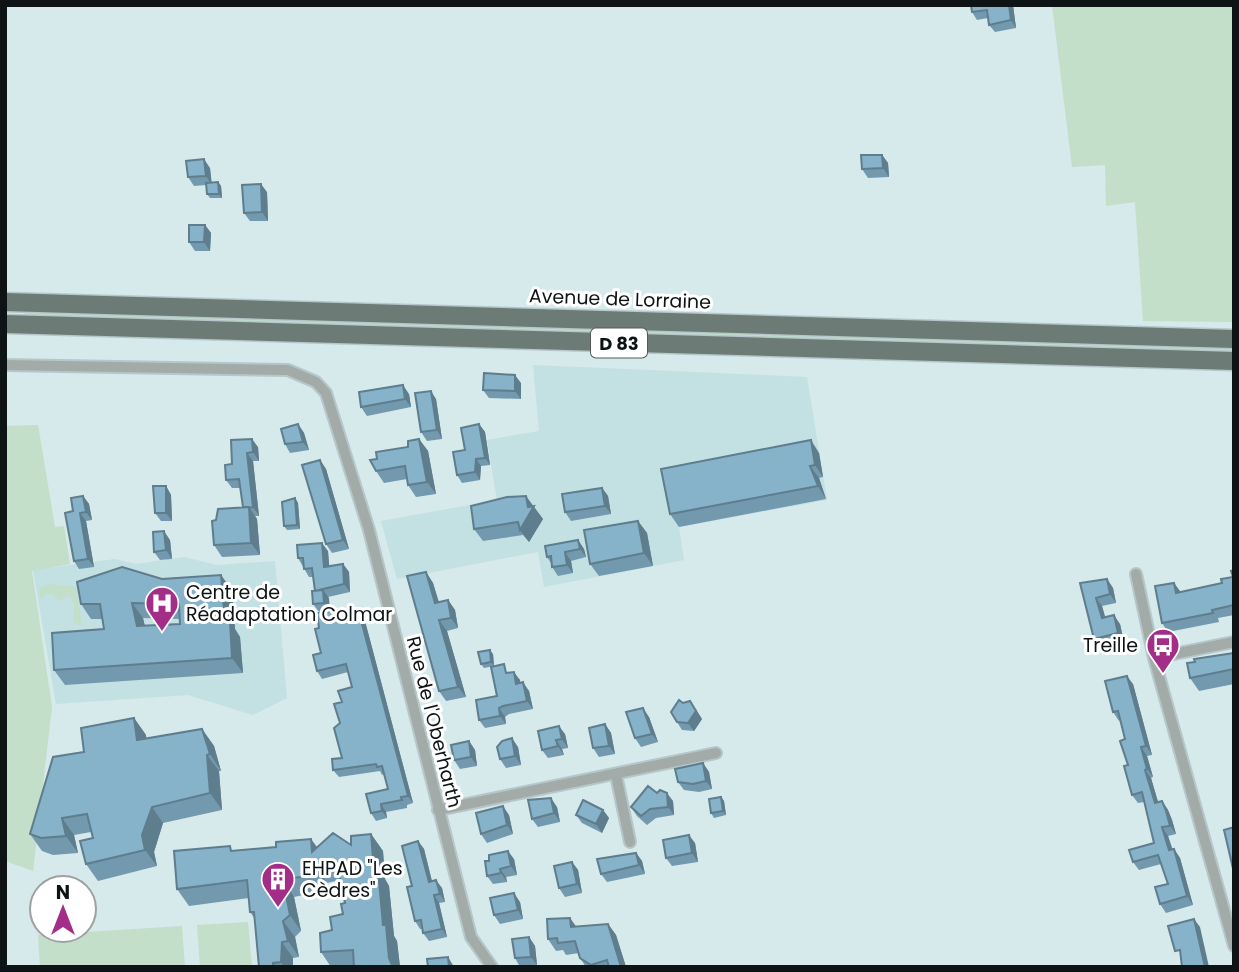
<svg xmlns="http://www.w3.org/2000/svg" width="1239" height="972" viewBox="0 0 1239 972" font-family="Poppins,sans-serif">
  <style>
    .built { fill: #c3e0e3 }
    .green { fill: #c3dec9 }
    .lines { fill: none; stroke-linecap: round; stroke-linejoin: round }
    .minor-casing { stroke: #b6c7c9; stroke-width: 14 }
    .primary-casing { stroke: #b6c7c9; stroke-width: 21 }
    .minor { stroke: #a3aba9; stroke-width: 10 }
    .primary { stroke: #6d7b77; stroke-width: 18 }
    .wall { fill: #7399ae; fill-rule: evenodd }
    .shaded-wall { fill: #5e7d8d }
    .building { fill: #86b2ca; stroke: #5e7d8d; stroke-width: 2; fill-rule: evenodd }
    .labels { text-anchor: middle; dominant-baseline: central; stroke-width: 6; stroke-linejoin: round; paint-order: stroke }
    .shield { fill: #fff; stroke: #565a5b; stroke-width: 2 }
    .shield-label { font-size: 18px; font-weight: bold; fill: #0e1415 }
    .street-label { font-size: 19px; fill: #0e1415; stroke: #fff }
    .poi-label { font-size: 19px; fill: #0e1415; stroke: #fff; text-anchor: start }
  </style>
  <rect width="100%" height="100%" fill="#d6e9eb"/>
  <path class="built" d="M533 365 807 377 827 500 679 527 684 560 544 587 538 552 397 579 381 521 497 500 487 440 539 431Z
    M184 557 217 565 275 561 287 698 253 715 188 695 56 704 33 570 115 559 136 564Z"/>
  <path class="green" d="M1052 5H1234V322L1143 321 1135 202 1106 206 1105 165 1072 167Z
    M24 310 1234 346V354L23 316Z
    M38 425 55 527 64 526 70 564 32 571 52 707 33 871 5 861V426Z
    M50 584 76 587 82 626 73 622 74 604 69 595 59 601 52 594H46L41 600 39 588Z
    M248 922 252 967H200L197 925Z
    M182 926 185 967H40L38 935Z"/>
  <g class="lines">
    <defs>
      <path id="minor" d="M5 365 288 370 316 382 326 393 369 530 471 937 492 967
        M1136 574 1154 658 1234 946
        M1154 658 1234 642
        M616 775 630 842
        M438 810 716 753"/>
      <path id="primary" d="M5 302 1234 339
        M5 324 1234 361"/>
    </defs>
    <use href="#minor" class="minor-casing"/>
    <use href="#primary" class="primary-casing"/>
    <use href="#minor" class="minor"/>
    <use href="#primary" class="primary"/>
  </g>
  <path class="wall" d="M1013 5 1016 28 995 32 989 25 988 18 977 20 972 12Z
    M882 155 888 163 889 177 868 178 862 169Z
    M210 168 211 182H218L221 186 222 198H210L207 194 206 185 194 186 188 177Z
    M267 192 268 221H250L244 213Z
    M205 225 211 233 210 251H195L189 242Z
    M521 383V399L489 398 483 390Z
    M409 394 411 407 367 416 361 407Z
    M436 399 442 439 427 441 421 432Z
    M298 424 304 433 309 450 290 453 285 444Z
    M479 424 485 432 490 465 481 466 480 480 462 483 457 475 465 450Z
    M419 439 428 451 436 494 416 497 408 485 407 479 384 483 376 471 377 459 408 447Z
    M231 440 258 447 259 461H253L259 516H255L257 519 260 555 222 557 214 545 216 520 243 507 240 488H232L226 480 232 464Z
    M819 453 823 477 819 478 826 499 679 527 670 514Z
    M320 460 326 469 349 549 332 553 326 544Z
    M166 486 171 495 172 521H161L155 513Z
    M602 488 608 496 611 514 571 521 565 512Z
    M83 496 89 504 92 520 86 521 94 567 79 569 74 561 73 511Z
    M295 498 298 503 300 529 287 530 284 526Z
    M533 506 543 519 529 542 523 535 483 541 474 529Z
    M638 521 647 533 653 566 599 576 590 564Z
    M170 540 172 559 160 560 154 552Z
    M578 540 584 549 586 557 571 561 573 573 558 576 552 567 551 563 547 557Z
    M328 551 329 566 343 564 349 572 350 592 328 597 330 611 338 619 365 621 413 803 407 805V808L386 812 387 818 376 821 371 813 388 789 384 774 382 775 380 771 339 777 333 770 342 758 340 723 342 702 352 687 348 672 322 679 317 671 321 653 319 612 313 604 315 590 313 577H309L298 558Z
    M1234 570V615L1218 618 1219 622 1168 632 1162 623 1174 583 1180 592 1222 583 1233 577Z
    M426 572 433 583 439 602 448 600 455 610 458 628 447 631 466 697 446 701 439 691Z
    M162 579 232 590 235 629 240 637 243 673 65 685 54 670 104 629 103 619H91L81 604ZM143 618 180 619V624L145 626Z
    M1107 579 1113 588 1116 603 1102 606 1105 617 1120 624 1124 642 1100 648 1094 639 1080 583Z
    M1234 653V684L1199 691 1190 678 1195 662Z
    M493 654 494 666 484 668 481 664Z
    M510 672 520 680V683L529 691 533 709 509 714 505 717 506 724 485 728 479 720 497 696Z
    M1133 684 1152 755 1147 756 1153 777 1151 778 1158 802 1162 801 1168 810 1172 820 1176 834 1168 836 1173 850 1174 849 1180 858 1193 905 1166 913 1160 904 1168 884 1161 864 1139 870 1133 862 1154 843 1144 802 1138 803 1132 795 1125 739 1120 720 1119 721 1113 712Z
    M696 709 702 719 694 731 682 730 677 722Z
    M649 717 658 742 641 747 635 738Z
    M134 718 146 735V739L202 729 214 746 221 771H219L222 810 163 823 154 852 157 866 98 881 86 864 93 838 91 832 74 835 78 853 53 855 42 851 30 834 84 752Z
    M605 724 611 733 615 754 599 757 593 748Z
    M565 734 568 748 562 749 564 755 548 758 542 750Z
    M469 741 475 750 477 766 460 769 454 760Z
    M518 747 521 765 506 768 500 759Z
    M703 763 709 772 712 789 699 792 684 790 678 782Z
    M657 793 673 801 674 815 656 818 647 825 637 816 631 807Z
    M721 797 724 801 726 815 714 818 711 813Z
    M557 807 560 822 538 827 532 819Z
    M603 810 609 818 602 833 582 823 576 815Z
    M509 815 513 834 487 843 481 834Z
    M371 834 383 851 385 879 389 886 394 936 397 941 400 967H331L321 952 332 930 343 914 345 903 340 880 327 883 328 890 294 897 301 931 295 937 299 957 293 958V967H259L255 919 250 912 249 898 189 906 177 889 234 851 351 845Z
    M418 841 424 849 432 881 442 888 445 902 439 903 447 937 429 941 423 933 422 929H420L415 921 412 886Z
    M695 843 698 862 672 866 666 858Z
    M636 853 642 861 645 874 607 882 601 874Z
    M514 859 517 875 506 877 507 882 493 884 487 876Z
    M572 862 578 870 582 893 565 897 559 888Z
    M520 902 523 919 500 924 494 915Z
    M608 924 616 935 626 967H586L580 958 579 953 566 955 563 950 556 951 548 939 576 927Z
    M529 937 535 946 537 965 520 967 515 958Z"/>
  <path class="shaded-wall" d="M1009 5H1013L1016 28 1011 20Z
    M882 155 888 163 889 177 883 168Z
    M204 159 210 168 212 185 206 176Z
    M218 182 221 186 222 198 219 194Z
    M261 184 267 192 268 221 262 212Z
    M205 225 211 233 210 251 204 242Z
    M515 375 521 383V399L515 391Z
    M403 385 409 394 411 407 405 399Z
    M431 391 436 399 442 439 437 430Z
    M298 424 304 433 309 450 303 442Z
    M479 424 485 432 490 465 485 458Z
    M252 439 258 447 259 461 253 452Z
    M419 439 428 451 436 494 427 482Z
    M811 440 819 453 823 477 815 465Z
    M247 453 253 461 259 516 253 507Z
    M476 459 481 466 480 480 475 472Z
    M320 460 326 469 349 549 343 540Z
    M810 466 819 478 826 499 818 486Z
    M166 486 171 495 172 521 166 513Z
    M602 488 608 496 611 514 605 506Z
    M83 496 89 504 92 520 86 512Z
    M526 496 543 519 529 542 520 530 528 507Z
    M295 498 298 503 300 529 297 525Z
    M249 507 257 519 260 555 251 543Z
    M80 513 86 521 94 567 88 559Z
    M638 521 647 533 653 566 644 553Z
    M164 531 170 540 172 559 166 550Z
    M578 540 584 549 586 557 580 549Z
    M322 543 328 551 330 575 324 567Z
    M565 552 571 561 573 573 567 565Z
    M343 564 349 572 350 592 344 584Z
    M426 572 433 583 442 614 435 603Z
    M221 575 232 590 235 629 240 637 243 673 232 658 225 622Z
    M1107 579 1113 588 1116 603 1110 594Z
    M1174 583 1180 591 1182 602 1176 593Z
    M323 590 329 598 330 611 324 603Z
    M1096 598 1102 606 1108 627 1102 618Z
    M448 600 455 610 458 628 451 618Z
    M132 603 143 618 148 642 137 626Z
    M359 613 365 621 413 803 408 796Z
    M1114 615 1120 624 1124 642 1118 633Z
    M439 620 447 631 466 697 458 687Z
    M490 650 493 654 494 666 491 662Z
    M514 672 520 680 521 692 516 684Z
    M1127 676 1133 684 1152 755 1146 746Z
    M523 682 529 691 533 709 527 701Z
    M690 701 702 719 694 731 688 723Z
    M499 708 505 717 506 724 500 716Z
    M643 708 649 717 658 742 652 734Z
    M134 718 146 735 149 757 137 740Z
    M605 724 611 733 615 754 609 746Z
    M559 726 565 734 568 748 562 739Z
    M202 729 214 746 221 771 210 754Z
    M512 738 518 747 521 765 515 756Z
    M556 740 562 749 564 755 558 746Z
    M469 741 475 750 477 766 471 757Z
    M1141 747 1147 756 1153 777 1147 769Z
    M207 755 219 771 222 810 210 793Z
    M703 763 709 772 712 789 706 781Z
    M1145 770 1151 778 1161 812 1155 803Z
    M667 793 673 801 674 815 668 807Z
    M721 797 724 801 726 815 723 811Z
    M551 798 557 807 560 822 554 813Z
    M1162 801 1168 810 1172 820 1176 834 1170 826Z
    M381 804 386 812 387 818 382 811Z
    M503 806 509 815 513 834 507 825Z
    M152 807 163 823 154 852 157 866 145 850 142 835Z
    M603 810 609 818 602 833 596 824Z
    M62 818 74 835 78 853 66 836Z
    M1162 827 1168 836 1175 859 1169 850Z
    M371 834 383 851 385 879 389 886 394 936 397 941 400 967H392L389 958 374 870Z
    M689 835 695 843 698 862 692 853Z
    M311 839 323 855 312 852Z
    M418 841 424 849 434 890 429 882Z
    M1174 849 1180 858 1193 905 1187 896Z
    M508 851 514 859 517 875 511 866Z
    M636 853 642 861 645 874 639 865Z
    M572 862 578 870 582 893 577 884Z
    M316 866 327 883 328 890 317 874Z
    M500 869 506 877 507 882 501 873Z
    M283 880 294 897 301 931 290 915Z
    M436 880 442 888 445 902 440 894Z
    M514 893 520 902 523 919 518 910Z
    M434 895 439 903 447 937 442 929Z
    M570 918 578 929 571 927Z
    M1194 919 1200 927 1209 967H1205Z
    M283 921 295 937 299 957 288 941Z
    M608 924 616 935 626 967H621Z
    M529 937 535 946 537 965 531 957Z
    M282 942 293 958V967H284L281 962Z
    M448 957 454 967H449Z"/>
  <path class="building" d="M971 5H1009L1011 20 989 25 987 10 972 12Z
    M861 155H882L883 168 862 169Z
    M204 159 206 176 188 177 186 161Z
    M218 182 219 194H207L206 183Z
    M261 184 262 212 244 213 242 185Z
    M189 225H205L204 242H189Z
    M484 373 515 375V391L483 390Z
    M403 385 405 399 361 407 359 392Z
    M431 391 437 430 421 432 415 393Z
    M298 424 303 442 285 444 281 429Z
    M479 424 485 458 476 459 475 472 457 475 453 452 465 450 461 428Z
    M252 439 253 452 247 453 253 507 249 508V507H243L239 479 226 480 225 465 232 464 231 440Z
    M419 439 427 482 408 485 405 466 376 471 370 460 377 459 376 452 408 447V441Z
    M811 440 815 465 810 466 818 486 670 514 661 469Z
    M320 460 343 540 326 544 302 465Z
    M153 486H166V513H155Z
    M602 488 605 506 565 512 562 494Z
    M83 496 86 512 80 513 88 559 74 561 65 513 73 511 71 498Z
    M526 496 528 507 534 506 520 530 518 522 474 529 471 506 507 497Z
    M295 498 297 525 284 526 282 502Z
    M249 507 251 543 214 545 212 521 216 520 218 509Z
    M638 521 644 553 590 564 584 530Z
    M164 531 166 550 154 552 153 532Z
    M578 540 580 549 565 552 567 565 552 567 551 556 547 557 545 546Z
    M322 543 324 567 343 564 344 584 315 591 312 568 304 569 303 558H298L297 545Z
    M122 567 162 579 221 575 225 622 230 621 232 658 54 670 52 633 104 629 100 604H81L77 582ZM132 603 179 604 180 624 137 626Z
    M1234 570V605L1212 610 1213 613 1162 623 1155 586 1174 583 1176 593 1222 583 1221 579 1233 577 1231 571Z
    M426 572 435 603 448 600 451 618 439 620 458 687 439 691 407 576Z
    M1107 579 1110 594 1096 598 1102 618 1114 615 1118 633 1094 639 1080 583Z
    M323 590 324 603 313 604 312 591Z
    M333 611 334 620 359 613 408 796 401 797 402 800 381 804 382 811 371 813 366 794 388 789 382 766 377 767 376 764 333 770 332 759 342 758 334 728 340 723 334 704 342 702 338 691 352 687 346 664 317 671 313 655 321 653 315 629 319 628 317 613Z
    M490 650 491 662 481 664 478 652Z
    M1234 653V669L1190 678 1187 663 1195 662 1194 659Z
    M504 664 506 673 514 672 516 684 523 682 527 701 503 706 499 708 500 716 479 720 476 700 497 696 491 667Z
    M1127 676 1146 746 1141 747 1147 769 1145 770 1155 803 1162 801 1166 811 1170 826 1162 827 1169 850 1174 849 1187 896 1160 904 1155 887 1168 884 1158 855 1133 862 1129 850 1154 843 1142 792 1132 795 1124 766 1128 765 1120 741 1125 739 1118 711 1113 712 1105 681Z
    M679 700 683 703 690 701 696 711 688 723 677 722 671 712Z
    M643 708 652 734 635 738 626 712Z
    M134 718 137 740 202 729 210 754 207 755 210 793 152 807 142 835 145 850 86 864 80 841 93 838 87 814 62 818 66 836 41 838 30 834 53 757 84 752 81 728Z
    M605 724 609 746 593 748 589 728Z
    M559 726 562 739 556 740 558 746 542 750 538 731Z
    M512 738 515 756 500 759 497 747 502 741Z
    M469 741 471 757 454 760 451 745Z
    M703 763 706 781 693 784 678 782 675 769Z
    M648 786 657 793 660 790 667 793 668 807 650 809 641 816 631 807Z
    M721 797 723 811 711 813 709 799Z
    M551 798 554 813 532 819 528 800Z
    M583 800 603 810 596 824 576 815Z
    M503 806 507 825 481 834 476 813Z
    M1234 827V873L1224 830Z
    M333 833 351 845V836L371 834 374 870 378 869 383 925H386L389 958 392 965V967H354L353 950 321 952 320 933 332 930 330 917 343 914 341 904 345 903 337 862 316 866 317 874 283 880 290 915 283 921 288 941 282 942 281 962 273 963V967H259L254 912H250L247 880 177 889 174 851 230 846 231 851 276 847V842L311 839 312 852Z
    M689 835 692 853 666 858 663 840Z
    M418 841 429 882 436 880 440 894 434 895 442 929 423 933 421 920 415 921 407 887 412 886 402 846Z
    M508 851 511 866 500 869 501 873 487 876 485 861H489V855Z
    M636 853 639 865 601 874 597 859Z
    M572 862 577 884 559 888 554 866Z
    M514 893 518 910 494 915 490 898Z
    M570 918 571 927 608 924 621 967H609L607 960 591 965 580 958 575 941 558 943 557 938 548 939 547 919Z
    M1194 919 1205 967H1182L1180 950 1175 951 1168 926Z
    M529 937 531 957 515 958 512 939Z
    M448 957 449 967H428L427 959Z"/>
  <defs>
    <symbol id="hospital-pin" viewBox="-11 -11 22 30"><path d="M0 17L-7.5 6A9.5 9.5 0 1 1 7.5 6Z" fill="#a32e88" stroke="#fff"/><path d="M-5-5h3v3.5h4V-5h3V5h-3V1.5h-4V5h-3Z" fill="#fff"/></symbol>
    <symbol id="bus-pin" viewBox="-11 -11 22 30"><path d="M0 17L-7.5 6A9.5 9.5 0 1 1 7.5 6Z" fill="#a32e88" stroke="#fff"/><path d="M-5-6H5V4H4V6H2V4H-2V6H-4V4H-5ZM-3.5-4V0h7V-4ZM-3.5 1.2v1.5H-2V1.2ZM2 1.2v1.5H3.5V1.2Z" fill="#fff"/></symbol>
    <symbol id="building-pin" viewBox="-11 -11 22 30"><path d="M0 17L-7.5 6A9.5 9.5 0 1 1 7.5 6Z" fill="#a32e88" stroke="#fff"/><path d="M-4-6H4V6H1V3H-1V6H-4ZM-2.5-4.3h1.7v1.8h-1.7ZM.8-4.3h1.7v1.8H.8ZM-2.5-1h1.7V.8h-1.7ZM.8-1h1.7V.8H.8Z" fill="#fff"/></symbol>
  </defs>
  <g fill-rule="evenodd">
    <use href="#hospital-pin" x="143" y="584" width="38" height="52"/>
    <use href="#bus-pin" x="1144" y="626" width="38" height="52"/>
    <use href="#building-pin" x="259" y="860" width="38" height="52"/>
  </g>
  <g class="labels">
    <rect class="shield" x="591" y="328.5" width="56" height="29" rx="5"/>
    <g class="shield-label">
      <text x="619" y="343">D 83</text>
    </g>
    <g class="street-label">
      <text transform="translate(620 299) rotate(2)">Avenue de Lorraine</text>
      <text transform="translate(434 722) rotate(76)">Rue de l'Oberharth</text>
    </g>
    <g class="poi-label">
      <text x="186" y="592">Centre de<tspan x="186" dy="22">Réadaptation Colmar</tspan></text>
      <text x="1138" y="645" text-anchor="end">Treille</text>
      <text x="302" y="868">EHPAD "Les<tspan x="302" dy="22">Cèdres"</tspan></text>
    </g>
  </g>
  <rect width="1239" height="972" fill="none" stroke="#0e1415" stroke-width="14"/>
  <g transform="translate(63 909)"><circle r="33" fill="#ffffff" stroke="#9fa1a1" stroke-width="2"/>
  <path d="M0-5L12 26L0 18L-12 26Z" fill="#a32e88"/>
  <text y="-10" font-size="19" font-weight="bold" text-anchor="middle" fill="#0e1415">N</text>
  </g>
</svg>
